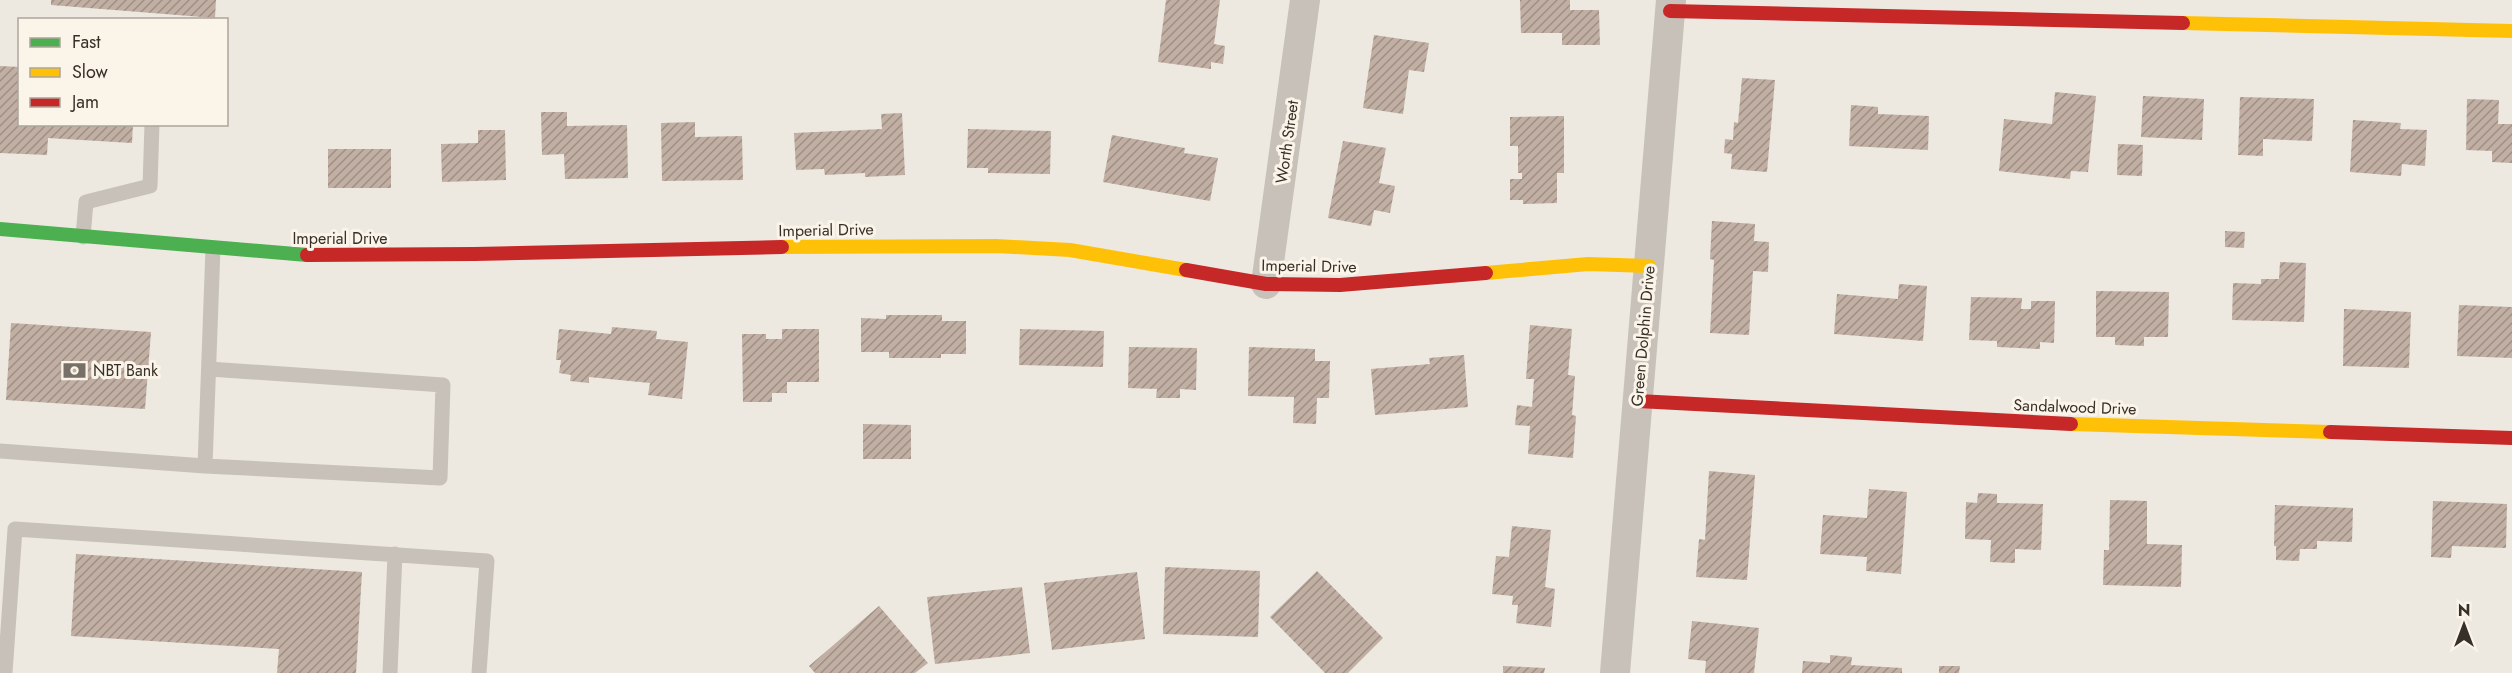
<svg xmlns="http://www.w3.org/2000/svg" width="2512" height="673" viewBox="0 0 2512 673" font-family="Jost,sans-serif">
  <style>
    .building { fill: url(#building-hatch) }
    .lines { fill: none; stroke-linecap: round; stroke-linejoin: round }
    .lane { stroke: #c7c1ba; stroke-width: 15 }
    .street { stroke: #c7c1ba; stroke-width: 30 }
    .fast { stroke: #4caf50; stroke-width: 14 }
    .slow { stroke: #ffc107; stroke-width: 14 }
    .jam { stroke: #c62828; stroke-width: 14 }
    .labels { text-anchor: middle; dominant-baseline: central; stroke-width: 6; stroke-linejoin: round; paint-order: stroke }
    .street-label { font-size: 16px; fill: #382f28; stroke: #faf4e9 }
    .poi-label { font-size: 16px; fill: #382f28; stroke: #faf4e9; text-anchor: start }
  </style>
  <defs>
    <pattern id="building-hatch" width="6" height="6" patternUnits="userSpaceOnUse" patternTransform="scale(1.5)"><rect width="6" height="6" fill="#c1afa3"/><path d="M-1 1l2-2M0 6l6-6M5 7l2-2" fill="none" stroke="#9e8f85"/></pattern>
  </defs>
  <rect width="100%" height="100%" fill="#ede9e1"/>
  <path class="building" d="M51 0H216L215 18 51 5Z
    M1166 0H1220L1214 44 1225 46 1223 64 1211 62V69L1158 62Z
    M1520 0H1570V10H1599L1600 45H1562V33H1521Z
    M1374 35 1429 43 1424 72 1409 70 1403 114 1363 108Z
    M0 66 20 67V124H133L132 143 48 138 47 155 0 153Z
    M1742 78 1775 80 1767 172 1731 169 1732 154 1724 153 1725 139 1733 140 1734 122 1738 123Z
    M2055 92 2096 96 2088 172 2071 171 2070 179 1999 171 2004 119 2052 124Z
    M2143 96 2204 99 2202 140 2141 137Z
    M2240 97 2314 99 2312 141 2263 139V156L2238 155Z
    M2467 99 2499 100 2498 124H2512V163L2492 162V151L2466 150Z
    M1851 105 1878 107V114L1929 116 1928 150 1849 146Z
    M541 112H567V126L627 125 628 178 565 179 564 154 542 155Z
    M902 113 905 175 865 177V173L825 175 824 169 796 170 794 133 882 129 881 114Z
    M1564 116V173H1557V203L1523 204V200H1510V179H1522V173H1518V146H1510V117Z
    M2353 120 2401 123 2400 129 2427 130 2425 166 2402 164 2401 176 2350 172Z
    M695 122V137L742 136 743 180 662 181 661 123Z
    M968 129 1051 131 1050 174 988 173V168H967Z
    M478 130H505L506 180 442 182 441 144 478 143Z
    M1112 135 1185 148 1184 153 1218 158 1210 201 1103 182Z
    M1343 141 1386 148 1379 183 1395 186 1390 213 1374 210 1371 226 1328 218Z
    M2118 144 2143 145 2142 176 2117 175Z
    M328 149H391V188H328Z
    M1712 221 1755 224 1754 241 1769 242 1768 272 1753 271 1749 335 1710 333 1714 260 1710 259Z
    M2225 231 2245 232 2244 248 2225 247Z
    M2280 262 2306 263 2304 322 2232 320 2233 283 2261 284V279H2279Z
    M1899 284 1927 286 1923 341 1834 334 1837 294 1898 299Z
    M2096 291 2169 292 2168 337H2144V346L2115 345V337H2096Z
    M1971 297 2022 298 2021 309H2031V301H2055L2054 343 2040 342V349L1997 347V341L1969 340Z
    M2459 305 2512 307V358L2457 356Z
    M2344 309 2411 312 2409 368 2343 366Z
    M886 315H942V321H966V354H941V358H889V352H861V318L886 319Z
    M11 323 151 332 145 409 6 400Z
    M1530 325 1572 329 1568 375 1575 376 1572 415 1576 416 1573 458 1528 454 1530 426 1515 425 1517 405 1532 407 1534 379H1526Z
    M612 327 657 331 656 339 688 342 682 399 648 395 650 383 589 377V383L570 381 571 375 559 373 561 360H556L559 329 611 334Z
    M782 329H819V382H787V393H772V402H743L742 334H766V339H782Z
    M1020 329 1104 331 1103 367 1019 365Z
    M1129 347 1197 348 1196 390 1180 389V398H1156L1157 389 1128 388Z
    M1249 347 1315 349V361H1330L1329 398H1317L1316 424 1293 423 1294 397 1248 396Z
    M1464 355 1468 407 1375 415 1371 369 1430 364 1429 358Z
    M863 424 911 425V459H863Z
    M1709 471 1755 475 1747 580 1696 577 1699 539 1705 540Z
    M1869 489 1907 492 1901 574 1866 571 1867 557 1820 554 1823 515 1867 518Z
    M1978 493 1997 494V503L2043 504 2041 550 2015 549V563L1990 562 1991 540 1965 539 1966 502 1977 503Z
    M2110 500 2147 501V544L2182 545 2181 587 2103 585 2104 550H2109Z
    M2433 501 2507 504 2506 548 2452 546 2451 558 2431 557Z
    M2275 505 2353 508 2352 542 2317 541V549H2300L2299 561 2276 560V546H2274Z
    M1512 526 1551 530 1545 587 1555 589 1551 627 1516 623 1518 605H1512L1513 596 1492 594 1496 556 1509 557Z
    M76 554 362 572 356 673H277L279 649 71 636Z
    M1165 567 1260 571 1258 637 1163 634Z
    M1317 571 1383 638 1348 673H1325L1270 617Z
    M1137 572 1145 639 1052 650 1044 583Z
    M1022 587 1030 653 935 664 927 597Z
    M879 606 928 663 915 673H815L809 666Z
    M1692 621 1759 628 1754 673H1705L1706 661 1688 659Z
    M1830 655 1852 657 1851 665 1902 668V673H1802L1803 661 1830 663Z
    M1503 666 1545 668 1544 673H1503Z
    M1939 666H1960L1959 673H1939Z"/>
  <g class="lines">
    <path class="lane" d="M83 237 86 202 150 186 152 124
      M0 451 205 466 213 248
      M205 466 440 478 443 385 209 369
      M5 673 15 529 487 561 479 673
      M390 673 395 554"/>
    <path class="street" d="M1266 284 1305 0
      M1615 673 1671 0"/>
    <path class="fast" d="M0 229 307 255"/>
    <path class="slow" d="M2183 23 2512 31
      M782 247 996 246 1070 250 1186 270
      M1486 273 1588 264 1649 266
      M2071 424 2330 432"/>
    <path class="jam" d="M1670 11 2183 23
      M307 255 474 254 782 247
      M1186 270 1266 284 1340 285 1486 273
      M1638 401 2071 424
      M2330 432 2512 438"/>
  </g>
  <defs>
    <symbol id="bank-bare" viewBox="-9 -9 18 18"><path d="M-6-4H6V4H-6ZM0-2.3a2.3 2.3 0 1 0 0 4.6a2.3 2.3 0 1 0 0-4.6Z" fill="#777069" stroke="#faf4e9" stroke-width="2.5" paint-order="stroke"/></symbol>
  </defs>
  <g fill-rule="evenodd">
    <use href="#bank-bare" x="58" y="354" width="33" height="33"/>
  </g>
  <g class="labels">
    <g class="street-label">
      <text transform="translate(1287 142) rotate(-82)">Worth Street</text>
      <text transform="translate(826 230) rotate(-1)">Imperial Drive</text>
      <text x="340" y="238">Imperial Drive</text>
      <text transform="translate(1309 266) rotate(1)">Imperial Drive</text>
      <text transform="translate(1643 336) rotate(-85)">Green Dolphin Drive</text>
      <text transform="translate(2075 407) rotate(2)">Sandalwood Drive</text>
    </g>
    <g class="poi-label">
      <text x="93" y="370">NBT Bank</text>
    </g>
  </g>
  <rect x="18" y="18" width="210" height="108" fill="#faf4e9" stroke="#aca59c" stroke-width="1.5"/>
  <rect x="30" y="38" width="30" height="9" fill="#4caf50" stroke="#aca59c" stroke-width="1.5"/>
  <text x="72" y="48" font-size="18" fill="#382f28">Fast</text>
  <rect x="30" y="68" width="30" height="9" fill="#ffc107" stroke="#aca59c" stroke-width="1.5"/>
  <text x="72" y="78" font-size="18" fill="#382f28">Slow</text>
  <rect x="30" y="98" width="30" height="9" fill="#c62828" stroke="#aca59c" stroke-width="1.5"/>
  <text x="72" y="108" font-size="18" fill="#382f28">Jam</text>
  <g transform="translate(2464 625)" stroke="#faf4e9" stroke-width="4.5" paint-order="stroke">
  <path d="M0-4.5L10 22L0 15L-10 22Z" fill="#382f28"/>
  <text y="-9" font-size="16" font-weight="bold" text-anchor="middle" fill="#382f28">N</text>
  </g>
</svg>
